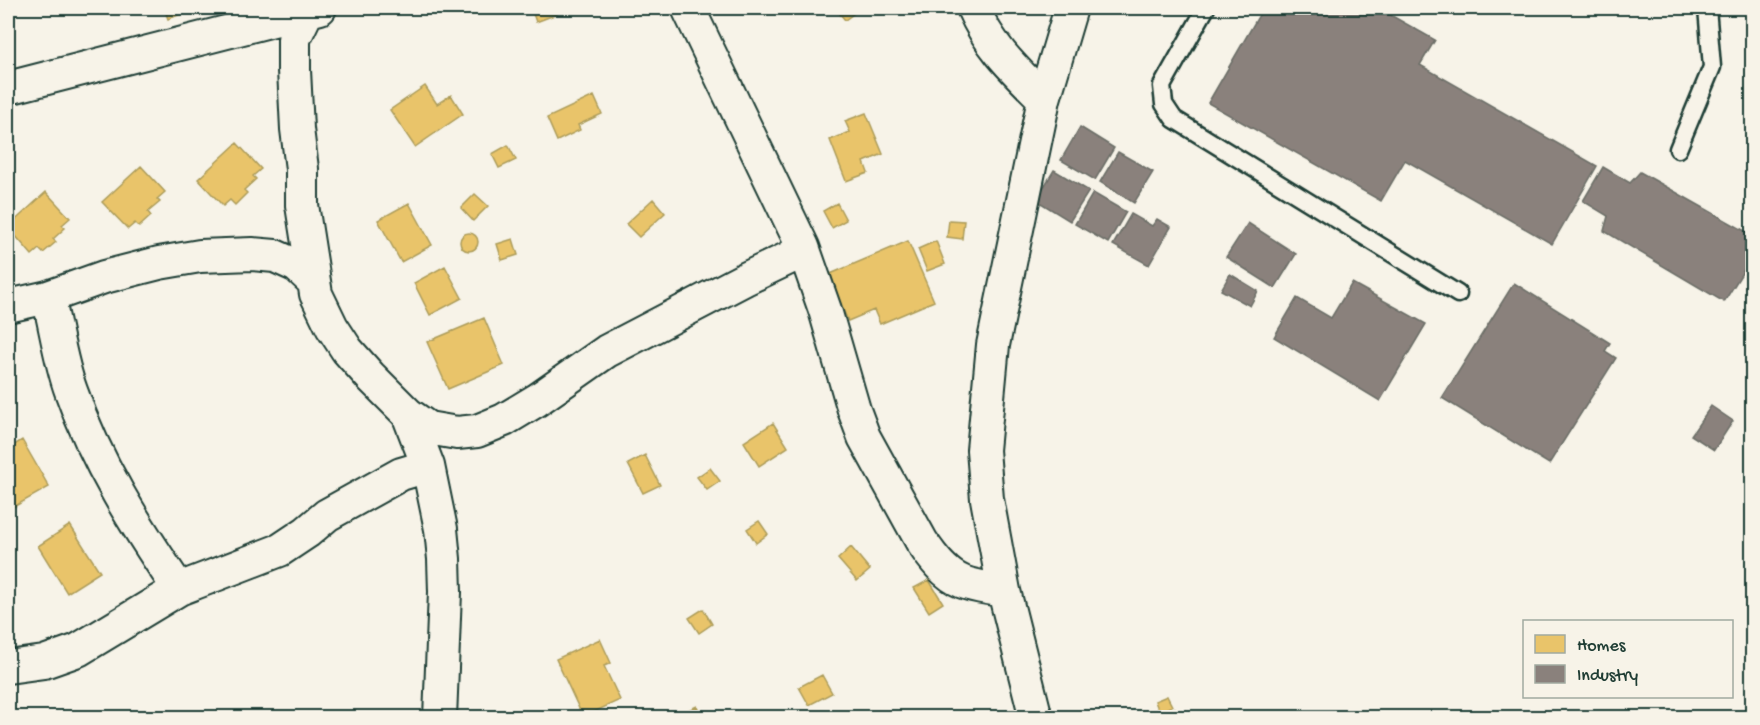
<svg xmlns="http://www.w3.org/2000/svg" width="1760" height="725" viewBox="0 0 1760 725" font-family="'Gochi Hand',sans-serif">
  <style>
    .homes { fill: #e9c46a; stroke: #ac9c5a; stroke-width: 1.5 }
    .industry { fill: #8a817c; stroke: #6a6d66; stroke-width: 1.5 }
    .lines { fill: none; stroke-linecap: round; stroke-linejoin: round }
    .lane-casing { stroke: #1f3d34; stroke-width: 21 }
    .street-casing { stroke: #1f3d34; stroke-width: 36 }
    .lane { stroke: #f7f3e8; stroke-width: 16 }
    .street { stroke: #f7f3e8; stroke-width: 32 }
  </style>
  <rect width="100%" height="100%" fill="#f7f3e8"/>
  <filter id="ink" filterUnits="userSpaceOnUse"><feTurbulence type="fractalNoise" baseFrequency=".0167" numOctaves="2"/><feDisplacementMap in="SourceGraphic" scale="12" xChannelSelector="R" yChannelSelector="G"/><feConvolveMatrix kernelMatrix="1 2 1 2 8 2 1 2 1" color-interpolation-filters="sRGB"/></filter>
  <g filter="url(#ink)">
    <path class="homes" d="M164 8H197L168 19Z
      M531 8H555L557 14 536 22Z
      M835 8H861L845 20Z
      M425 86 437 104 451 95 463 114 415 147 390 110Z
      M594 96 602 114 578 125 580 130 557 141 547 118Z
      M866 113 883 154 864 162 868 173 846 181 830 140 850 132 845 121Z
      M237 143 261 169 253 176 256 179 244 190 247 193 235 205 230 200 223 206 198 179Z
      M508 145 516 160 499 168 492 154Z
      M141 166 165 192 157 199 160 202 148 212 151 216 139 227 135 223 128 229 102 202Z
      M46 192 70 218 62 225 65 228 53 239 56 242 43 253 39 249 32 255 8 227Z
      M475 194 488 206 473 221 461 208Z
      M653 199 665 213 639 237 626 224Z
      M409 203 432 245 401 262 378 220Z
      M837 203 846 220 832 228 823 211Z
      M949 220 964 221 962 239 947 237Z
      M460 242a9 9 0 1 1 18 0a9 9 0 1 1-18 0Z
      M513 239 518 255 502 260 497 244Z
      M908 241 934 301 880 324 874 310 848 321 828 275Z
      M936 241 945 264 927 271 918 249Z
      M445 266 462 298 430 315 414 283Z
      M484 318 504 365 448 389 427 342Z
      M773 423 788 447 759 466 744 442Z
      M22 440 49 487 10 509 8 504V449Z
      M645 455 660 485 643 493 628 464Z
      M710 468 720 481 707 490 697 477Z
      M759 521 768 534 756 543 747 529Z
      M70 525 100 572 67 593 38 546Z
      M851 547 870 570 857 581 838 559Z
      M929 580 943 603 929 612 914 588Z
      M703 609 712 624 699 633 689 618Z
      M600 639 611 663 604 666 620 700 583 717 556 659Z
      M822 675 832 693 809 705 799 687Z
      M1167 696 1172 706 1159 712 1155 701Z
      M697 706 702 718H681L679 714Z
      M1175 708 1180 718H1161L1160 715Z"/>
    <path class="industry" d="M1263 8H1378L1435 40 1420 65 1597 166 1552 244 1405 160 1381 201 1208 103Z
      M1080 127 1114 148 1095 180 1061 160Z
      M1118 152 1153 172 1134 203 1100 182Z
      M1603 167 1630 183 1640 172 1752 235V257L1724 302 1604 231 1608 216 1583 201Z
      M1054 170 1089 191 1070 221 1036 200Z
      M1093 193 1126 212 1108 243 1075 224Z
      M1131 214 1152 226 1157 219 1171 227 1149 265 1113 245Z
      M1248 223 1296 254 1275 288 1226 257Z
      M1230 274 1258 291 1250 306 1221 290Z
      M1352 283 1426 324 1380 401 1274 337 1297 298 1331 318Z
      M1514 283 1610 343 1605 351 1616 358 1549 464 1442 398Z
      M1711 406 1733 421 1714 450 1691 435Z"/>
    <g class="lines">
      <defs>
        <path id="lane" d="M1206 8 1162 86 1164 104 1174 119 1458 294
          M1678 149 1712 67 1707 8"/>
        <path id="street" d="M688 8 803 247
          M973 8C990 47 1014 69 1044 99
          M307 12 294 39V70L297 129 302 169V205L316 294 332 327 347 350 370 376 408 414 428 466 441 529 444 559 445 592 440 718
          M8 88 320 8
          M48 297C56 328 60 361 71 391 96 463 136 526 179 589
          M8 306 48 297 104 277 159 263 200 256 252 254 275 256 297 266 314 282
          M408 414 428 428 457 433 477 431 504 420 537 400 607 351 745 279 789 258 803 247 825 310 854 410 864 437 922 542C932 557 945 575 963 582 975 587 991 588 1004 591
          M8 667 44 662 78 650 179 589 280 550 307 532 327 515 401 474 428 466
          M1036 718 1004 591 987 499 983 450 993 345 1044 99 1071 8"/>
      </defs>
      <use href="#lane" class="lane-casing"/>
      <use href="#street" class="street-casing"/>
      <use href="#lane" class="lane"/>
      <use href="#street" class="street"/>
    </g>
  </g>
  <rect width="1760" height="725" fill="none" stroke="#f7f3e8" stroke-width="30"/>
  <rect x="15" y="15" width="1730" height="695" fill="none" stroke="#1f3d34" stroke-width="2" filter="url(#ink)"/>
  <rect x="1523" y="620" width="210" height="78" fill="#f7f3e8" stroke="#a1aaa0" stroke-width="1.5"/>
  <rect x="1535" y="635" width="30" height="18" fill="#e9c46a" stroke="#a1aaa0" stroke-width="1.5"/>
  <text x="1577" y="650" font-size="18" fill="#1f3d34">Homes</text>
  <rect x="1535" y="665" width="30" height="18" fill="#8a817c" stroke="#a1aaa0" stroke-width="1.5"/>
  <text x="1577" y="680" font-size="18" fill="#1f3d34">Industry</text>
</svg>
